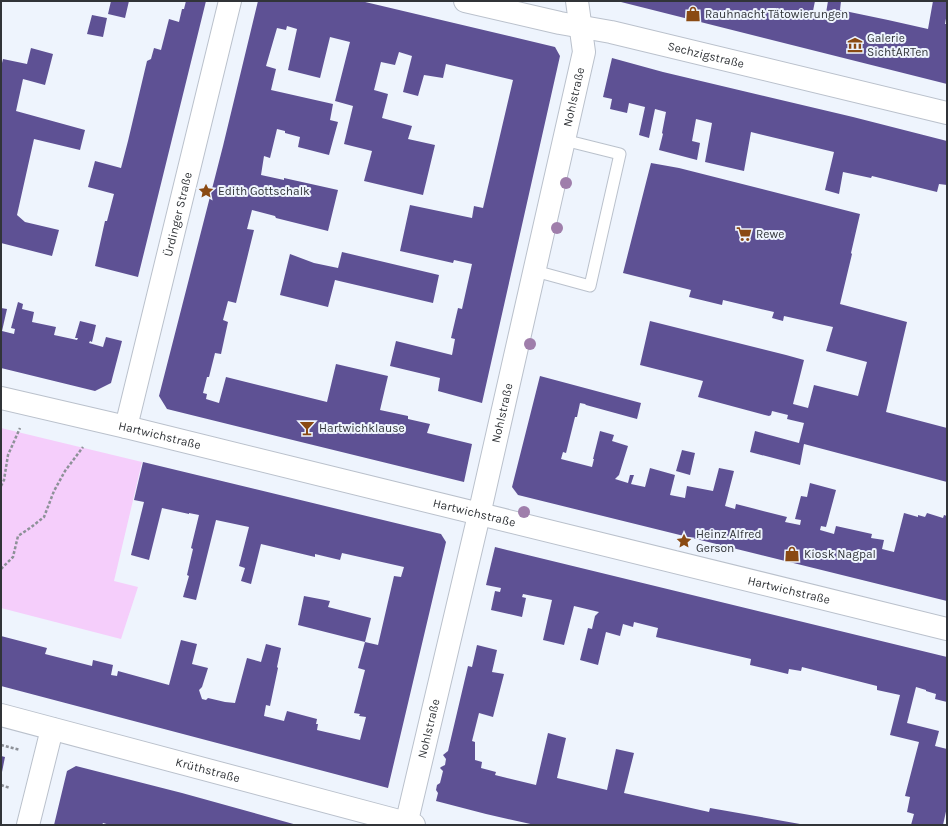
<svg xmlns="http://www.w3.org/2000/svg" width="948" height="826" viewBox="0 0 948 826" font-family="Karla,sans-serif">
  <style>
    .green { fill: #f5cefb }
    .building { fill: #5e5194 }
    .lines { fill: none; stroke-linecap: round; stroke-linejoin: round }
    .lane-casing { stroke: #bac1cc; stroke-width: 13 }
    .street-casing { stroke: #bac1cc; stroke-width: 24 }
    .secondary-casing { stroke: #bac1cc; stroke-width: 24 }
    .path { stroke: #8d9198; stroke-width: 2.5; stroke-dasharray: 3 2; stroke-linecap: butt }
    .lane { stroke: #fff; stroke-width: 11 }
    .street { stroke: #fff; stroke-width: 22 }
    .secondary { stroke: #fff; stroke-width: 22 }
    .tree { fill: #9f7eab }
    .labels { text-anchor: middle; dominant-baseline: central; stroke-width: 4; stroke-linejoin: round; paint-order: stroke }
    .poi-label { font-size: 12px; fill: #313438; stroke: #eef4fd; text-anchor: start }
    .street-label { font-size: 12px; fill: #313438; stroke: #eef4fd }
  </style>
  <rect width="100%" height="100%" fill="#eef4fd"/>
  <path class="green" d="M1 428 142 462 114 581 138 587 121 639 1 608Z"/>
  <path class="building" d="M111 1H129L125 18 108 14Z
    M186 1H206L138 277 95 266 105 221H107L114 194 88 187 95 161 121 168 128 141 147 61 151 59 154 48 161 50 169 19 179 22 182 9H184Z
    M258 1H361L555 47 560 56 482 403 438 391 440 378 390 366 396 341 452 355 455 339 451 338 458 308 462 309 472 264 454 260 453 263 400 251 410 205 472 218 474 206 483 208 513 80 446 64 443 78 424 75 418 96 403 92 412 56 399 52 395 65 381 62 374 90 388 94 382 118 412 126 408 139 435 145 423 195 364 181 372 151 344 144 353 106 335 101 350 42 330 37 320 78 288 70 297 29 287 26 286 30 277 28 266 66 276 69 271 90 333 104 330 120 338 122 329 155 298 147 300 137 285 133V131L277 129 270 158 264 156 261 175 284 180V178L338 190 328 231 276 218 275 216 252 210 247 229 254 230 236 303 228 301 223 320 228 322 221 354 215 353 209 377H207L203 393 207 394 206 399 219 403 226 377 327 402 336 364 388 376 380 410 408 416V419L430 424 427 433 472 444 464 482 167 409 159 396 223 146Z
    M617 1H815L813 11 826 13 828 1H841L840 10 888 20 928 29 933 1H947V13L945 24H947V84Z
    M92 15 107 18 103 37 87 34Z
    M31 48 53 54 45 85 23 79 16 111 85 130 80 150 34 139 17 215 25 222 59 230 52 256 1 243V67L3 59 27 64Z
    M612 58 663 72 853 117 947 141V185L939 184 937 192 872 176 871 178 843 172 839 194 825 190 834 152 751 132 744 171 705 162 712 123 696 119 692 141 700 143 697 160 659 150 663 134 662 133 666 112 655 109 649 138 639 135 645 107 629 103 627 113 610 109 612 99 603 97Z
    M651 163 679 168 860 214 851 253 852 254 840 304 907 322 886 412 947 428 946 454H947V482L804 444 800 465 750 452 755 431 799 443 804 423 787 419 788 415 772 411 771 415 769 416 698 397 703 381 640 365 650 321 786 355 804 360 793 404 808 408 814 385 858 396 867 362 826 351 833 327 784 316 783 321 772 318 774 312 723 300 722 305 689 297 691 290 623 273Z
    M342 252 439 275 433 303 335 280 328 307 280 295 290 254 314 263 338 268Z
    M18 302 23 304 22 309 34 312 32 322 56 327 54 335 77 340 78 338H75L80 321 96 325 92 342 90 341 89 343 103 347 106 337 122 341 111 383 95 391 1 368V308L7 309 2 331 14 334 15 329 11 328Z
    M540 376 641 403 637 419 586 405 585 404 580 403 577 417H575L566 453 563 452 561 459 592 467 594 459H593L600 431 614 435 612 441 628 446 619 475 615 479 628 483 630 475H634L631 484 645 487 650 468 675 475 670 495 685 498 687 486 713 491 719 468 734 471 725 506 735 509 736 504 787 517 785 522 800 525 801 520 795 519 801 496 807 497 810 483 836 490 826 527 821 526 820 530 834 534 836 526 872 534 871 538 884 540 882 549 894 552 904 513 918 517V515L925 517 927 513 943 518 944 515 947 516V601L518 495 512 487Z
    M682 450 695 453 690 475 676 471Z
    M143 462 441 534 446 542 388 788 1 686V636L47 648 45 654 92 666 93 660 113 665 111 675 117 676 118 671 169 685 181 640 197 644 192 664 208 668 202 687 199 690 202 699 206 700 208 698 225 702 235 703 247 658 261 662 266 644 281 648 277 667 278 668 270 706 266 705 264 716 284 721 287 711 317 719 316 724H318L317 730 360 740 366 717 359 716 360 714 354 713 365 670 358 668 365 642 378 645 394 576 401 577 404 567 342 553 340 560 315 554V557L261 544 251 584 241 581 245 568 239 566 249 527 216 520 196 600 183 597 189 576 187 575 193 549 191 548 199 515 189 513V514L162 508 149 560 131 555 144 502 134 500Z
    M495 547 947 657V702L935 699 936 694 926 691V690L916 687 907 723 939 731 935 746 947 749V807L943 825H911L914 814 907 812 910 797 905 796 919 742 890 735 900 695 877 690V686L802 667 801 671 789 669 788 674 750 665 751 659 656 637 658 628 634 622 633 627 623 624 620 636 606 632 598 665 580 660 588 628 592 629 595 616 599 612 574 606 564 645 543 640 552 600 523 594 522 597 526 598 522 617 491 610 495 591 500 592 501 588 486 585Z
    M304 596 330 601 328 607 371 618 365 642 298 625Z
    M477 645 497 650 492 672 504 674 493 717 479 713 472 741 475 742V760L482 762 481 768 496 772 495 775 536 785 548 733 566 738 557 778 607 790 616 749 634 753 624 793 709 812 710 808 800 824V825H535L486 814 436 801 438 793 436 790 437 785 440 783 443 771 440 768 441 767 445 765 446 759 443 755 448 751 468 666 472 667Z
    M1 756 5 757 2 772H1Z
    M76 766 182 793 297 825H110L103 823 102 825H54L67 771Z"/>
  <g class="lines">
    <defs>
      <path id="lane" d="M535 271 590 286 620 154 564 140"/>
      <g id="street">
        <path id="s1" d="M126 427 230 1"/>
        <path id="s2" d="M1 715 414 825"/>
        <path d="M28 825 52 729"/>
        <path id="s3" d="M406 825 479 515 584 52 577 1"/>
      </g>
      <g id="secondary">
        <path id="s4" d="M465 1 560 23 611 32 947 113"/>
        <path id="s5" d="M1 398 126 427 947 629"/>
      </g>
    </defs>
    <use href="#lane" class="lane-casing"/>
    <use href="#street" class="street-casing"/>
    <use href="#secondary" class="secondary-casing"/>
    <path class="path" d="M1 486 4 480 8 455 20 428
      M1 569 13 557 18 536 30 528 44 517 54 491 65 471 83 447
      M1 745 20 750
      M1 785 10 788"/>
    <use href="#lane" class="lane"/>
    <use href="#street" class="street"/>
    <use href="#secondary" class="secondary"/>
  </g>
  <g class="tree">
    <circle cx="566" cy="183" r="6"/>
    <circle cx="557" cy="228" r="6"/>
    <circle cx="530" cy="344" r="6"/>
    <circle cx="524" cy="512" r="6"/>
  </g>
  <defs>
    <symbol id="shop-bare" viewBox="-9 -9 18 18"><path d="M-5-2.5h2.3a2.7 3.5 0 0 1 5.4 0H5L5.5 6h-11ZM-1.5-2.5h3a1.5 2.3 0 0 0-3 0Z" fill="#8a4a13" stroke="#eef4fd" stroke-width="2.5" paint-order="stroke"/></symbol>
    <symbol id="museum-bare" viewBox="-9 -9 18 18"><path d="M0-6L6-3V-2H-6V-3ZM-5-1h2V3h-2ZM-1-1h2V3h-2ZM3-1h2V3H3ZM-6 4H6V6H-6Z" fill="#8a4a13" stroke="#eef4fd" stroke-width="2.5" paint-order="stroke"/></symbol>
    <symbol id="sight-bare" viewBox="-9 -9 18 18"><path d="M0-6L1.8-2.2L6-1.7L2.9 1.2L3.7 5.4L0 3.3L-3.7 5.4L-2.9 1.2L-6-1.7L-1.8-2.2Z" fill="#8a4a13" stroke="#eef4fd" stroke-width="2.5" paint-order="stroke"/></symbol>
    <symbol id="supermarket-bare" viewBox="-9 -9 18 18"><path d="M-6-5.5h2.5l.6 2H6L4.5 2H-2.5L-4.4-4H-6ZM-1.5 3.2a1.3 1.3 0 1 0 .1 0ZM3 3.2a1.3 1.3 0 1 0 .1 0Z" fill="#8a4a13" stroke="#eef4fd" stroke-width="2.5" paint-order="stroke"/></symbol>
    <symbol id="bar-bare" viewBox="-9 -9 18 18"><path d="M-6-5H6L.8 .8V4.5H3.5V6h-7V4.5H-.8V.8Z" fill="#8a4a13" stroke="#eef4fd" stroke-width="2.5" paint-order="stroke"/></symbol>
  </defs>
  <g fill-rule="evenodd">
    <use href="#shop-bare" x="682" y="3" width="22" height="22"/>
    <use href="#museum-bare" x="844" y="34" width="22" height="22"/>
    <use href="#sight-bare" x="195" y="180" width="22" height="22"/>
    <use href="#supermarket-bare" x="733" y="223" width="22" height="22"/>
    <use href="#bar-bare" x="296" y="417" width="22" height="22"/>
    <use href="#sight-bare" x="673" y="530" width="22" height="22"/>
    <use href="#shop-bare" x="781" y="543" width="22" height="22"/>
  </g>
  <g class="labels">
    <g class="poi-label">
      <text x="705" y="14">Rauhnacht Tätowierungen</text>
      <text x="867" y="38">Galerie<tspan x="867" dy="14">SichtARTen</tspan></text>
      <text x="218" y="191">Edith Gottschalk</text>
      <text x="756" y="234">Rewe</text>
      <text x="319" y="428">Hartwichklause</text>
      <text x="696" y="534">Heinz Alfred<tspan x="696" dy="14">Gerson</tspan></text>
      <text x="804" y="554">Kiosk Nagpal</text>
    </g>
    <g class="street-label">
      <text stroke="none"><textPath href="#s4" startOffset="247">Sechzigstraße</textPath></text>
      <text stroke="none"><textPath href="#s3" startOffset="747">Nohlstraße</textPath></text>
      <text stroke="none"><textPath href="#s1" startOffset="219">Ürdinger Straße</textPath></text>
      <text stroke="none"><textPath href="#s3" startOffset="423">Nohlstraße</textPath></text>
      <text stroke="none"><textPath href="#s5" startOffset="163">Hartwichstraße</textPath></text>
      <text stroke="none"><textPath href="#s5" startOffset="487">Hartwichstraße</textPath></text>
      <text stroke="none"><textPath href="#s5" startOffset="811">Hartwichstraße</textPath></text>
      <text stroke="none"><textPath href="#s3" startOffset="99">Nohlstraße</textPath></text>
      <text stroke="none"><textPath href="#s2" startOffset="214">Krüthstraße</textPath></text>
    </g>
  </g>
  <rect width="948" height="826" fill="none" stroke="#313438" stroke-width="4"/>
</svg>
